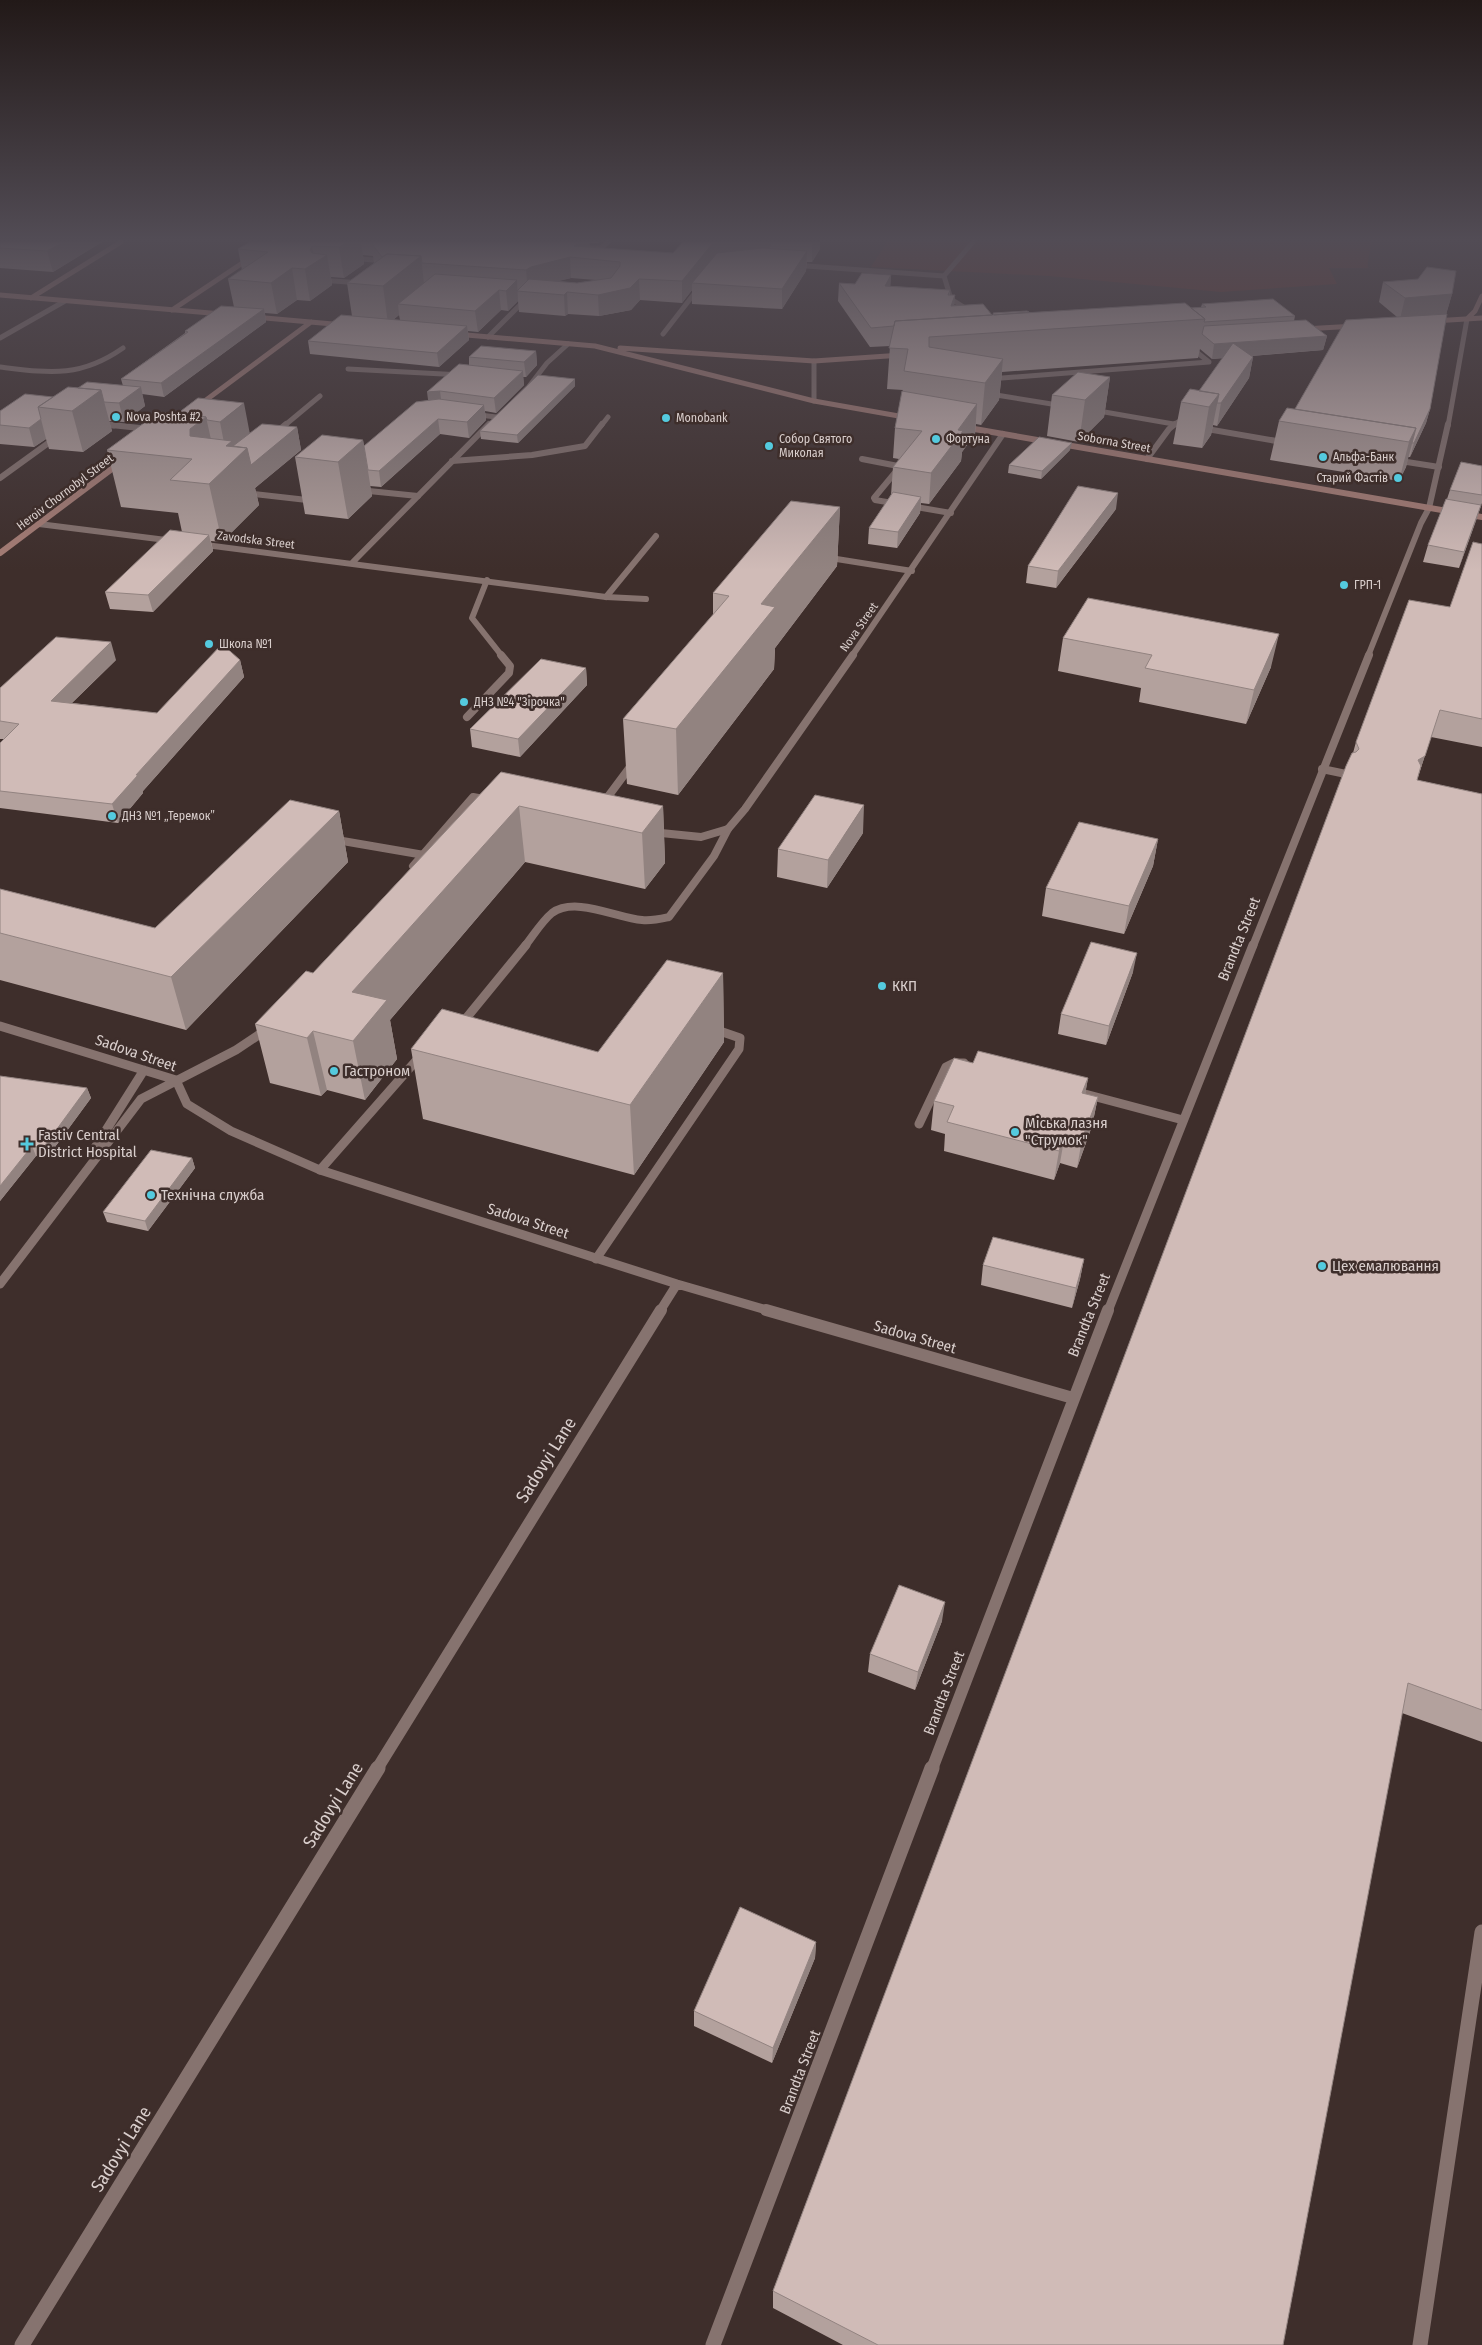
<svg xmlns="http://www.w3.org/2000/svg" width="1482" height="2345" viewBox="0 0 1482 2345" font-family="'Fira Sans Condensed',sans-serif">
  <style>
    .green { fill: #662c23 }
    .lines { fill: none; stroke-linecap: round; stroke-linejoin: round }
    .lane-far4 { stroke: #86736f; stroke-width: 5 }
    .lane-far3 { stroke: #86736f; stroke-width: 6 }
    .lane-far2 { stroke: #86736f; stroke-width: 8 }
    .lane-far1 { stroke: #86736f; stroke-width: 9 }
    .lane { stroke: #86736f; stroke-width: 15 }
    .street-far5 { stroke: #86736f; stroke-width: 5 }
    .street-far4 { stroke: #86736f; stroke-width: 6 }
    .street-far3 { stroke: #86736f; stroke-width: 8 }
    .street-far2 { stroke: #86736f; stroke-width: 9 }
    .street-far1 { stroke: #86736f; stroke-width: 12 }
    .street { stroke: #86736f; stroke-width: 15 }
    .secondary-far1 { stroke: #a67d75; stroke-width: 5 }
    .secondary { stroke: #a67d75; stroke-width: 6 }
    .wall { fill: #b3a19d; fill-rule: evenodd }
    .shaded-wall { fill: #928380 }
    .building { fill: #d0bbb7; stroke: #928380 }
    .poi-dot { fill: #54cade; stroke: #3e2e2b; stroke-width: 2 }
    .labels { text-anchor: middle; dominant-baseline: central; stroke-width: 5; stroke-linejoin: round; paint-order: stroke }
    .far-poi-label { font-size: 12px; fill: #d9cecc; stroke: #3e2e2b; text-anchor: start }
    .far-street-label { font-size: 12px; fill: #d9cecc; stroke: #3e2e2b }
    .street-label { font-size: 15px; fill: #d9cecc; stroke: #3e2e2b }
    .poi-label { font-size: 15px; fill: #d9cecc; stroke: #3e2e2b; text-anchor: start }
    .near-street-label { font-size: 18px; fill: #d9cecc; stroke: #3e2e2b }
  </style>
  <rect width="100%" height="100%" fill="#3e2e2b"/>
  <path class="green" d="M887 242H1371C1371 250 1367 259 1368 268H1329L1337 284 1221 292 1049 276 871 267Z"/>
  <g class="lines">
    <path class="lane-far4" d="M589 248H601L608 242
      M351 258 373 260
      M793 265 944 276
      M319 280 362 283
      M970 311 951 299 944 276 973 242
      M488 337 528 297
      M0 367C50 373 80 378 123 348
      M348 369 462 375
      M1064 406 990 394 989 379 1209 362 1189 346
      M1093 410 1185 426
      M472 414 496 417
      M98 424 114 426
      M284 426 320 396
      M601 426 608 417
      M1173 426 1178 422"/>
    <path class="lane-far3" d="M102 424 149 429
      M1178 424 1288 443
      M274 434 286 424
      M862 459 898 466V469L874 498 875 500 951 513
      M1147 459 1169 429 1175 424
      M1394 460 1439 467
      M452 461 532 455 585 446 602 424
      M0 478 58 436
      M359 490 418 496
      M245 493 307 500 313 495
      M824 557 912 571
      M487 580 472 618 502 656
      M606 597 656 536"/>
    <path class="lane-far2" d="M467 717 509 673 510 666 501 655
      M1322 769 1346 774
      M601 806 633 763
      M331 839 424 855
      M525 946C533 936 542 921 552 913 575 896 617 918 642 920 652 921 660 919 669 917L714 856 728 829"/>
    <path class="lane-far1" d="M459 1027 526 945
      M1085 1094 1183 1120
      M919 1124 946 1067 954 1063H964
      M320 1170 422 1054
      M596 1259 739 1049 740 1038 711 1028"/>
    <path class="lane" d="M1420 2345 1482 1932"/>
    <path class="street-far5" d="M663 334 701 285
      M0 338 65 301
      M814 361V401
      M530 385 547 363 568 344
      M487 426 489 424
      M1448 426 1467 319"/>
    <path class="street-far4" d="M39 524 174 541
      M198 544 606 597 646 599
      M352 563 489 424
      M852 656 1003 434
      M1368 656 1421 523 1429 508 1448 424"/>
    <path class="street-far3" d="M651 832 701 837 728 829 745 809 853 655
      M413 866 473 797 489 800
      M1253 946 1369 655"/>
    <path class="street-far2" d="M0 1026 176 1080 187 1104 231 1131 320 1170 677 1284 770 1311
      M91 1154 144 1070
      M0 1284 141 1099 236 1050 269 1028
      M660 1311 677 1284
      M1108 1311 1253 945"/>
    <path class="street-far1" d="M766 1310 1073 1398
      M377 1769 661 1310
      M932 1769 1108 1310"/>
    <path class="street" d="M22 2345 378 1768
      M713 2345 932 1768"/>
    <path class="secondary-far1" d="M0 295 222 314
      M31 298 121 242
      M172 310 274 242
      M254 317 344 325
      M1467 319 1475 311 1482 296
      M1433 321 1482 318
      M1303 329 1356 326
      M455 334 595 346 814 401 910 418
      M620 348 814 361 902 355
      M198 406 311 322"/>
    <path class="secondary" d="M963 427 1482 517
      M0 553 121 462"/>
  </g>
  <path class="wall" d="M0 242H102L53 272 0 268Z
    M250 242H599L598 243H589L590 247 673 253 683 242H820V249L812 262H807L806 271 782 309 692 304V290L682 303 640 300 631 310 599 316 568 314 565 316 519 312 518 301 508 311 501 310 478 332 468 331 469 340 439 367 310 354 308 341 352 316 347 283 374 263 373 256 363 255 364 264 344 278 331 277 332 285 310 301 297 300 277 314 265 313 266 322 164 397 142 394 145 406 124 422 109 421 112 431 83 452 49 449 46 439 34 447 0 444V411L53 397 78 388 123 386 121 379 185 333V331L234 307 228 279 242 270 238 249ZM571 278 596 280 577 283 557 281ZM399 315 400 320H393Z
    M891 275 890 286 950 290V295L954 305 992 315H993V313L1191 308 1201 307 1202 304 1295 316 1294 321 1327 336 1323 350 1252 356 1253 357 1249 378 1217 426 1213 425 1211 435 1202 448 1173 444 1181 402 1199 391 1223 358 1212 359 1200 349 1198 358 1002 372 999 400 981 425 976 424 975 434 962 452 961 461 929 504 921 503 920 513 897 548 868 544 869 528 891 495 893 467 899 459 893 458 895 428 903 390 887 389 890 346 870 347 838 301 839 283 855 284Z
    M1383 282 1452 294 1446 314 1430 409 1426 423 1410 457H1408L1406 467 1399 481 1270 460 1279 421 1295 409 1397 317 1379 302Z
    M536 351 537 365 526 377H523L524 385 496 413 485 411 486 420 469 438 440 434 381 487 370 486 372 496 348 519 305 514 295 457 363 440 364 446 428 400 469 365V357Z
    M1110 377 1104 417 1079 442 1047 436 1052 395Z
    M575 379V386L518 443 481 439 480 431Z
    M198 398 250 433 297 427 301 450 255 488 259 505 222 542 211 541 213 551 153 612 110 609 105 592 182 532 178 513 121 507 107 450 177 414Z
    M1070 450 1041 479 1008 473 1009 465Z
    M1482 466V503L1459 568 1423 562 1428 545 1447 499 1450 490Z
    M840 507 837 566 775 648 774 669 678 795 627 784 623 719 713 615V593Z
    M1116 509 1056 588 1026 583 1028 566Z
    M1482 544V747L1431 737 1417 780 1482 794V1742L1402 1713 1283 2345H843L773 2308V2291L1353 753 1356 742 1450 607Z
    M1063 638 1271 667 1246 724 1139 702 1141 688 1058 671Z
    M116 660 72 703 157 713 240 660 244 677 143 791V793L118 823 0 808V743L4 739H0V688Z
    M586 668 587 685 520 757 472 747 470 729Z
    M501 772 663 806 665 863 645 889 525 862 390 1020 397 1059 365 1100 327 1090 321 1096 270 1083 255 1024 313 973Z
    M339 811 348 862 186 1030 0 980V889L155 928Z
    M863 833 827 888 777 877 778 849Z
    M1158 839 1153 866 1124 934 1042 916 1046 888Z
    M1133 972 1106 1045 1058 1034 1061 1014Z
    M723 973 724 1042 634 1175 423 1119 411 1049 598 1052Z
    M973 1063 1088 1078 1085 1094 1098 1097 1092 1126 1077 1168 1060 1163 1054 1180 944 1151 945 1134 931 1130 934 1101Z
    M0 1076 87 1088 91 1098 47 1158 36 1156 0 1201Z
    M192 1158 195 1168 148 1231 107 1222 103 1212Z
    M1084 1259 1080 1279 1072 1308 981 1285 983 1265Z
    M942 1621 915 1690 868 1672 870 1654Z
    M816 1942 815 1958 772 2063 694 2026V2011Z"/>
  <path class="shaded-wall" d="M64 242H102L53 272 47 251Z
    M348 242H361L364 264 344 278 339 247Z
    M579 242H589L590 252 574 246Z
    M732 242H771V246L760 259 692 283V290L682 303V281L712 244Z
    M812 242H820V249L812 262Z
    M312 246 315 263 327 255 332 285 310 301 305 269 310 250Z
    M807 251 806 271 782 309V289Z
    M421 256 425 293 398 304 399 315 388 324 383 286Z
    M570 257 571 278 533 288 528 292 526 270 531 267Z
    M292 268 297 300 277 314 271 283Z
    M891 275 890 294 885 286Z
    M639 279 640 300 631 310 599 316 598 295Z
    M517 280 518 301 508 311 506 291Z
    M499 290 501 310 478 332 475 311Z
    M567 292 568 314 565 316 564 295Z
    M1452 294 1446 315 1400 319 1405 298Z
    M955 295 954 314 951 306Z
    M264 309 266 322 164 397 161 383Z
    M467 326 469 340 439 367 437 353Z
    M1327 336 1323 350 1212 359 1214 344Z
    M536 351 537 365 526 377 524 362Z
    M1253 357 1249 378 1217 426 1221 403Z
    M1003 359 999 400 981 425 985 383Z
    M523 371 524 385 496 413 494 398Z
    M1110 377 1104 417 1079 442 1085 400Z
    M575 379V386L518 443 517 435Z
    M141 387 145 406 124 422 119 403Z
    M101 390 112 431 83 452 72 411Z
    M440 391 442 406 429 407 427 392Z
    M1219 394 1211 435 1202 448 1209 407Z
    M244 403 252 445 297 427 301 450 255 488 259 505 222 542 209 484 228 464 220 422Z
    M977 404 975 434 962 452 961 461 929 504 931 473 958 430Z
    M484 405 486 420 469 438 467 422Z
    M1430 409 1426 423 1410 457 1414 443Z
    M206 417 216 462 190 436V429Z
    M41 419 46 439 34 447 29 428Z
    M438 419 440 434 381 487 379 471Z
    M1416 428 1406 467 1399 481 1409 442Z
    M363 440 372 496 348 519 338 462Z
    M1072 443 1070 450 1041 479 1042 471Z
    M1118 493 1116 509 1056 588 1058 571Z
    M921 497 920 513 897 548 898 532Z
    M1481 505 1476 521 1459 568 1464 552Z
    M840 507 837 566 775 648 774 669 678 795 676 729 761 604Z
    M209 535 213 551 153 612 148 595Z
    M1279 634 1271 667 1246 724 1254 690Z
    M111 642 116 660 56 718 51 701Z
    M240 660 244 677 143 791V793L118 823 112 804 136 775Z
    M586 668 587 685 520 757 518 739Z
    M1431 737 1408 807 1418 760Z
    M864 805 863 833 827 888 828 860Z
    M519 806 525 862 390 1020 397 1059 365 1100 353 1041 352 992Z
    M663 806 665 863 645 889 642 833Z
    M339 811 348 862 186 1030 171 977Z
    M1158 839 1153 866 1124 934 1129 906Z
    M1137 953 1133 972 1106 1045 1109 1026Z
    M723 973 724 1042 634 1175 630 1105Z
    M313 1031 327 1090 321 1096 307 1038Z
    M1088 1078 1083 1107 1082 1093Z
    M87 1088 91 1098 47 1158 43 1148Z
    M1098 1097 1092 1126 1077 1168 1082 1139Z
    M1065 1134 1060 1163 1054 1180 1059 1151Z
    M32 1146 36 1156 0 1201V1186Z
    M192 1158 195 1168 148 1231 145 1221Z
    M1084 1259 1080 1279 1072 1308 1076 1288Z
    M945 1602 942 1621 915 1690 918 1672Z
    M816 1942 815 1958 772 2063 773 2048Z"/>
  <path class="building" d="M0 242H64L47 251 0 248Z
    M250 242H348L339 247 312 246 310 250 312 253 327 255 305 269 292 268 271 283 228 279 268 252 238 249Z
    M373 242H579L574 246 673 253 683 242H732L712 244 682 281 639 279 630 288 598 295 567 292 564 295 517 291 529 279 577 283 611 278 620 266V262L570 257 531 267 526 270 422 263 421 256 387 254 382 257 372 244Z
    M762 248 807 251 782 289 692 283 717 253Z
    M387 254 421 256 383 286 347 283Z
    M1427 267 1456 271 1452 294 1405 298 1383 282 1418 279Z
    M862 273 891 275 885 286 950 290 948 295H955L951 306 983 304 992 315 895 321 894 326 871 328 839 283 855 284Z
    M435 274 517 280 506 291 499 290 475 311 398 304Z
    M1273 299 1295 316 1204 322 1205 319 1191 308 1206 307 1202 304Z
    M1185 303 1205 319 929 337V347L1003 359 985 383 904 371 908 349 889 348 895 321Z
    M221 306 264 309 161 383 121 379 188 332 185 331Z
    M1027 311 1029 312 994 315 993 313Z
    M1447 314 1430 409 1414 443H1412L1416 428 1295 409 1346 320Z
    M341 315 467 326 437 353 308 341Z
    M1306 320 1327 336 1214 344 1202 334 1204 326Z
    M1233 343 1253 357 1221 403H1217L1219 394 1199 391Z
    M481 346 536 351 524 362 469 357Z
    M459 364 523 371 494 398 440 391 427 392Z
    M1078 372 1110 377 1085 400 1052 395Z
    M538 375 575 379 517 435 480 431Z
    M87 382 141 387 119 403 104 402 101 390 78 388Z
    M68 387 101 390 72 411 38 407Z
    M1190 389 1219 394 1209 407 1181 402Z
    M902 391 977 404 958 430 963 431 931 473 893 467 922 431 895 428Z
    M25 394 53 397 38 407 41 419 29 428 0 425V411Z
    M198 398 244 403 220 422 207 420 206 417 177 414Z
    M439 399 484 405 467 422 438 419 379 471 368 470 364 446 416 402Z
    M1287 408 1416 428 1409 442 1279 421Z
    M159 412 206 417 190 429V436L232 441 226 446 247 448 209 484 170 480 192 459 107 450Z
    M262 424 297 427 251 465 247 448 233 446Z
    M322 435 363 440 338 462 295 457Z
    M1039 437 1072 443 1042 471 1009 465Z
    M1461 462 1482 466V495L1450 490Z
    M1078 486 1118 493 1058 571 1028 566Z
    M893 492 921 497 898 532 869 528Z
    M1446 499 1481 505 1464 552 1428 545Z
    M791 501 840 507 761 604 775 607 676 729 623 719 729 596 713 593Z
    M170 530 209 535 148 595 105 592Z
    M1473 542 1482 544V719L1440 710 1425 756 1418 760 1421 766 1417 780 1482 794V1710L1408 1683 1283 2345H878L773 2291 1346 766 1352 753 1356 752 1359 749 1356 742 1409 600 1450 607Z
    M1088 598 1279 634 1254 690 1145 668 1152 655 1063 638Z
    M56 637 111 642 51 701 157 713 222 644 240 660 136 775H138L112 804 0 791V743L19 724 0 721V688Z
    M541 659 586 668 518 739 470 729Z
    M501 772 663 806 642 833 519 806 352 992 387 1000 353 1041 313 1031 307 1038 255 1024 306 971 313 973Z
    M815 795 864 805 828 860 778 849Z
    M290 800 339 811 171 977 0 933V889L155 928Z
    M1079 822 1158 839 1129 906 1046 888Z
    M1091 942 1137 953 1109 1026 1061 1014Z
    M667 960 723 973 630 1105 411 1049 442 1009 598 1052Z
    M978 1051 1088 1078 1082 1093 1098 1097 1082 1139 1065 1134 1059 1151 947 1122 954 1106 934 1101 954 1058 973 1063Z
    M0 1076 87 1088 43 1148 32 1146 0 1186Z
    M151 1150 192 1158 145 1221 103 1212Z
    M993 1237 1084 1259 1076 1288 983 1265Z
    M899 1585 945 1602 918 1672 870 1654Z
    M740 1907 816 1942 773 2048 694 2011Z"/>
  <linearGradient id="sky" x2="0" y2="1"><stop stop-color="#221918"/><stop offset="0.42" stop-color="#524c55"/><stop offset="1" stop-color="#524c55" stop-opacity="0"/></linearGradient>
  <rect width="1482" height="570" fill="url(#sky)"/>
  <g class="poi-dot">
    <circle cx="116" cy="417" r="5"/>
    <circle cx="666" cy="418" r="5"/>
    <circle cx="936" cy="439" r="5"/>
    <circle cx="769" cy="446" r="5"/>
    <circle cx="1323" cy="457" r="5"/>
    <circle cx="1398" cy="478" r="5"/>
    <circle cx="1344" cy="585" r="5"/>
    <circle cx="209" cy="644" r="5"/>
    <circle cx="464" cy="702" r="5"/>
    <circle cx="112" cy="816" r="5"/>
    <circle cx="882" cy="986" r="5"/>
    <circle cx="334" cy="1071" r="5"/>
    <circle cx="1015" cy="1132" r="5"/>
    <path d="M24.5 1136.5h5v5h5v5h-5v5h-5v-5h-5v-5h5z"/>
    <circle cx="151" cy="1195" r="5"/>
    <circle cx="1322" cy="1266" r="5"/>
  </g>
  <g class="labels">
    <g class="far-poi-label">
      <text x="126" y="417">Nova Poshta #2</text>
      <text x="676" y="418">Monobank</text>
      <text x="779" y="439">Собор Святого<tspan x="779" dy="14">Миколая</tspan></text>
      <text x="946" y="439">Фортуна</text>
      <text x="1333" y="457">Альфа-Банк</text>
      <text x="1388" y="478" text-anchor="end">Старий Фастів</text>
      <text x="1354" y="585">ГРП-1</text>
      <text x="219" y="644">Школа №1</text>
      <text x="474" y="702">ДНЗ №4 "Зірочка"</text>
      <text x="122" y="816">ДНЗ №1 „Теремок”</text>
    </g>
    <g class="far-street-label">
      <text transform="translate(1114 442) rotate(10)">Soborna Street</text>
      <text transform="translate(65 492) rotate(-37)">Heroiv Chornobyl Street</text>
      <text transform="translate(256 540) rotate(7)">Zavodska Street</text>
      <text transform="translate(859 627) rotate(-55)">Nova Street</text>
    </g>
    <g class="street-label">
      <text transform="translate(1239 939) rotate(-68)">Brandta Street</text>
      <text transform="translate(136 1053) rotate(19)">Sadova Street</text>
      <text transform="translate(528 1221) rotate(18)">Sadova Street</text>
      <text transform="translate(1089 1315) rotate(-68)">Brandta Street</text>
      <text transform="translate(915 1337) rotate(16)">Sadova Street</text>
      <text transform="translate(944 1693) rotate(-69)">Brandta Street</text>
      <text transform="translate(800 2072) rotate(-69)">Brandta Street</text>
    </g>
    <g class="poi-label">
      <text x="892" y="986">ККП</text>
      <text x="344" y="1071">Гастроном</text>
      <text x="1025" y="1123">Міська лазня<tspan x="1025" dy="17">"Струмок"</tspan></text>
      <text x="38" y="1135">Fastiv Central<tspan x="38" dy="17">District Hospital</tspan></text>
      <text x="161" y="1195">Технічна служба</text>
      <text x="1332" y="1266">Цех емалювання</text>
    </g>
    <g class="near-street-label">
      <text transform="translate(546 1460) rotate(-58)">Sadovyi Lane</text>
      <text transform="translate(333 1805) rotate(-58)">Sadovyi Lane</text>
      <text transform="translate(121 2149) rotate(-58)">Sadovyi Lane</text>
    </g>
  </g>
</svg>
